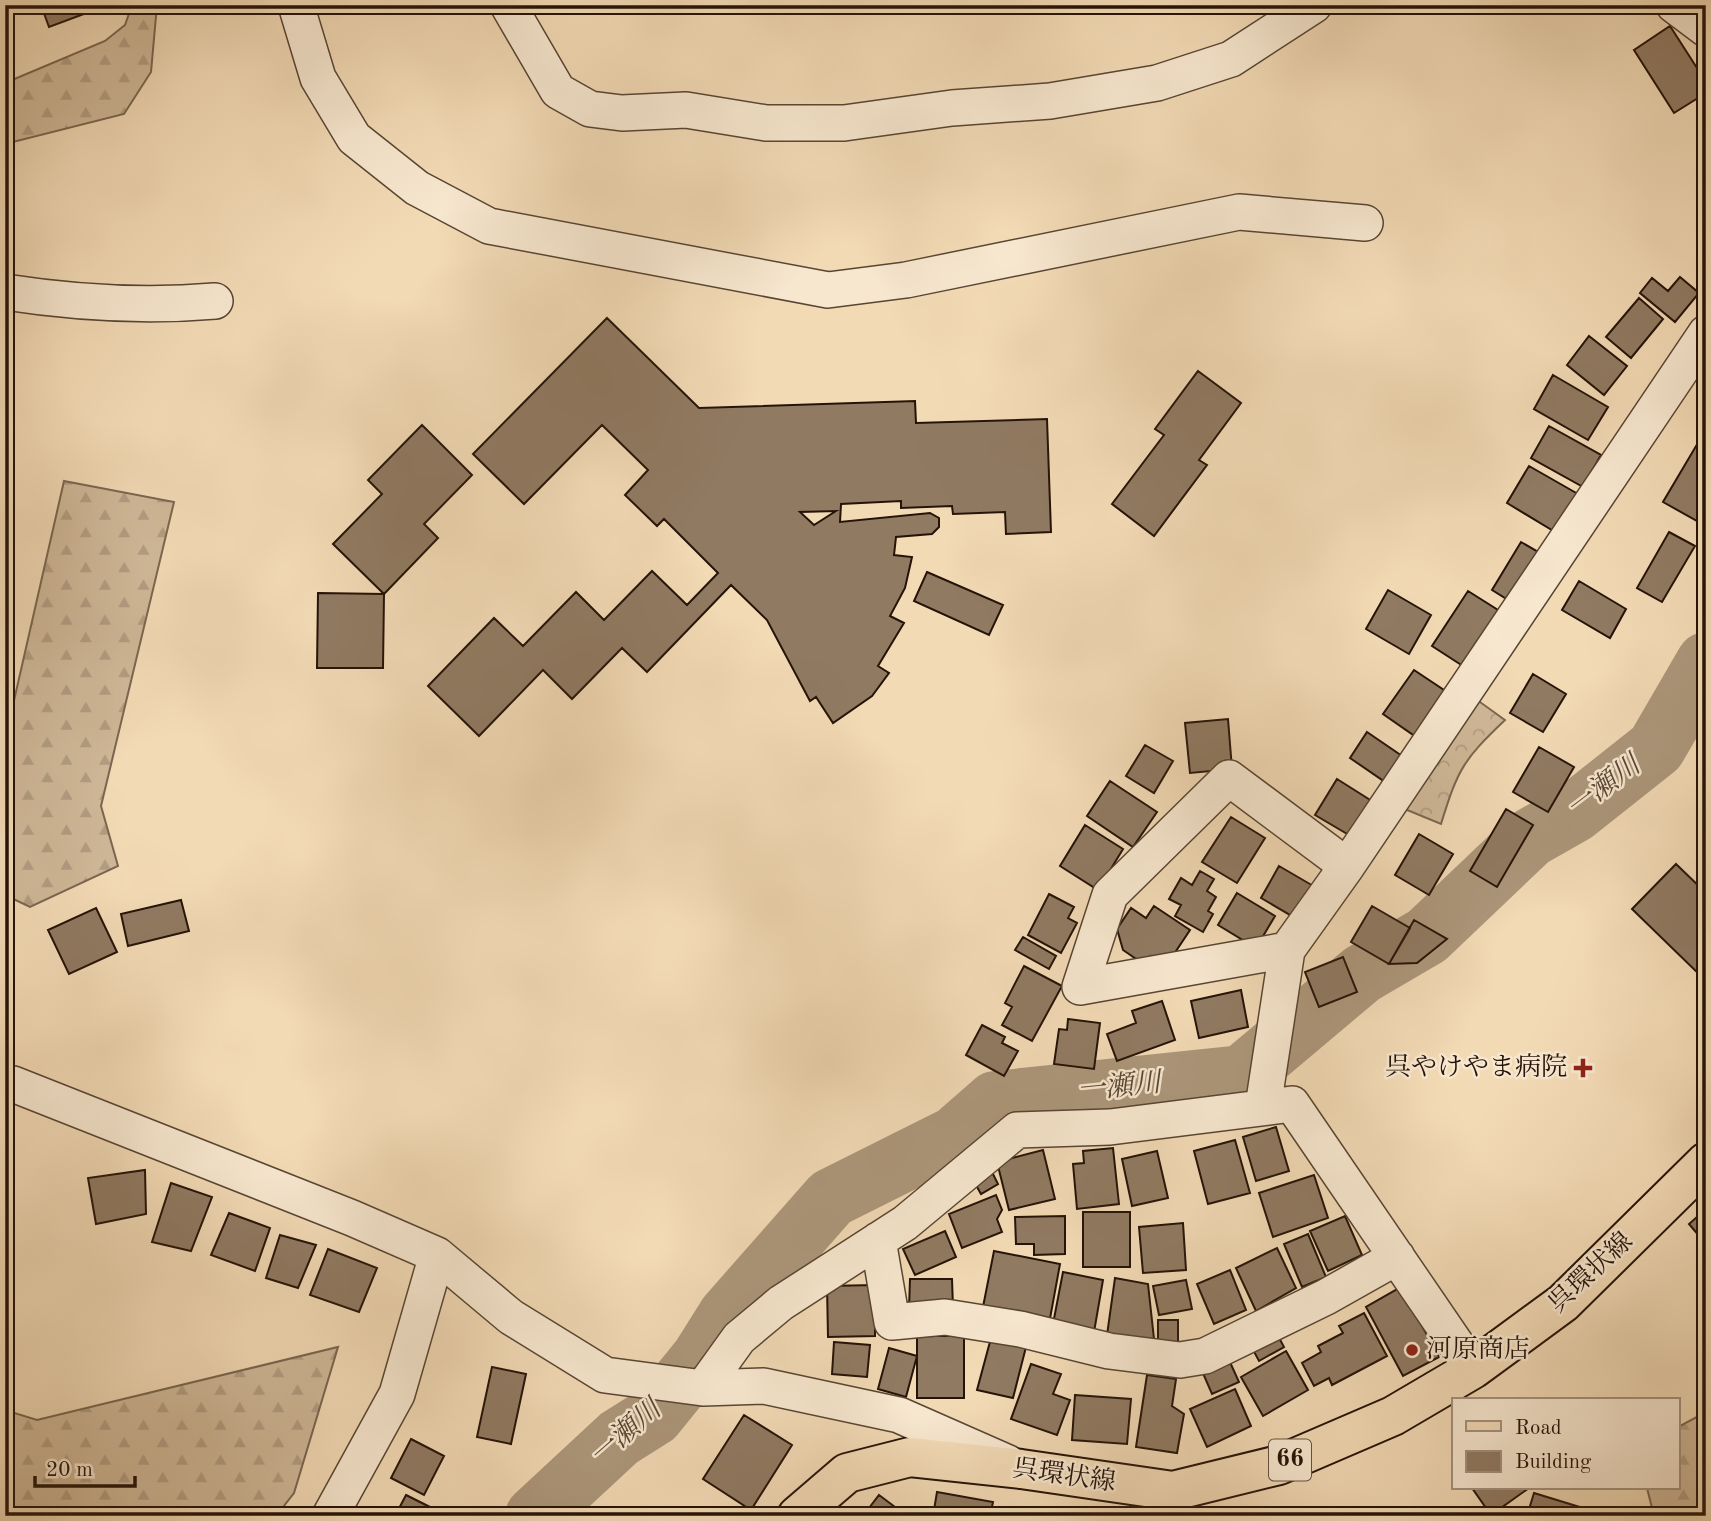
<svg xmlns="http://www.w3.org/2000/svg" width="1711" height="1521" viewBox="0 0 1711 1521" font-family="'Old Standard TT','Noto Serif JP',serif">
  <style>
    .forest { fill: url(#forest-firs); stroke: #7a6650; stroke-width: 2 }
    .park { fill: url(#park-crowns); stroke: #7a6650; stroke-width: 2 }
    .lines { fill: none; stroke-linecap: round; stroke-linejoin: round }
    .river { stroke: #ac967a; stroke-width: 60 }
    .building { fill: #907a62; stroke: #251308; stroke-width: 2; fill-rule: evenodd }
    .street-casing { stroke: #584533; stroke-width: 38 }
    .primary-casing { stroke: #251308; stroke-width: 42 }
    .street { stroke: #f7e7cf; stroke-width: 35 }
    .primary { stroke: #f2dab5; stroke-width: 38 }
    .poi-dot { fill: #8f2418; stroke: #f7e7cf; stroke-width: 2.5 }
    .labels { text-anchor: middle; dominant-baseline: central; stroke-width: 5; stroke-linejoin: round; paint-order: stroke }
    .shield { fill: #f7e7cf; stroke: #645344; stroke-width: 2 }
    .shield-label { font-size: 24px; font-weight: bold; fill: #251308 }
    .poi-label { font-size: 26px; fill: #251308; stroke: #f7e7cf; text-anchor: end }
    .street-label { font-size: 26px; fill: #251308; stroke: #f7e7cf }
    .water-label { font-size: 28px; font-style: italic; fill: #5b4736; stroke: #f7e7cf }
  </style>
  <defs>
    <pattern id="forest-firs" width="22" height="20" patternUnits="userSpaceOnUse" patternTransform="scale(1.75)"><rect width="22" height="20" fill="#cfb898"/><path d="M5 1l3.5 6h-7zM16 11l3.5 6h-7z" fill="#b29d82"/></pattern>
    <pattern id="park-crowns" width="20" height="18" patternUnits="userSpaceOnUse" patternTransform="scale(1.75)"><rect width="20" height="18" fill="#cfb898"/><path d="M2 6a3 3 0 1 1 6 0M12 15a3 3 0 1 1 6 0" fill="none" stroke="#b29d82"/></pattern>
  </defs>
  <rect width="100%" height="100%" fill="#f2dab5"/>
  <filter id="stains"><feTurbulence type="fractalNoise" baseFrequency=".00286" numOctaves="4"/><feColorMatrix values="0 0 0 0 .2 0 0 0 0 .09 0 0 0 0 .02 0 0 0 .5 -.17"/></filter>
  <radialGradient id="worn" r=".72"><stop offset=".6" stop-color="#630" stop-opacity="0"/><stop offset="1" stop-color="#630" stop-opacity=".3"/></radialGradient>
  <path class="forest" d="M132 5H157L151 72 124 114 5 144V83L105 41 125 25Z
    M64 481 174 502 101 806 118 866 30 907 5 895V740Z
    M338 1347 294 1493 276 1516H5V1410L37 1420Z
    M1706 1412V1516H1654L1647 1488H1678V1427Z"/>
  <path class="park" d="M1473 697 1505 720C1463 760 1458 769 1441 824L1395 805Z"/>
  <g class="lines">
    <path class="river" d="M535 1516 619 1438 654 1416 701 1358 728 1315 831 1198 955 1136 995 1101 1242 1075 1362 974 1427 936 1530 838 1574 813 1656 748 1706 662"/>
  </g>
  <path class="building" d="M41 5H108L49 27Z
    M1670 26 1706 82V93L1674 113 1634 50Z
    M1680 277 1699 293 1675 322 1640 293 1652 278 1668 291Z
    M1639 298 1663 319 1631 358 1606 337Z
    M607 318 699 408 915 401 916 423 1047 419 1051 532 1006 534 1005 512 953 514 952 506 901 508V501L841 504 840 522 930 513 939 518V527L932 534 896 537 894 555 912 557 905 588 890 616 904 623 878 666 889 673 872 696 833 723 816 697 810 701 767 620 731 585 647 672 622 648 572 699 543 670 479 736 428 686 494 618 523 646 576 592 604 620 652 571 687 605 718 573 664 519 657 526 625 495 648 470 602 425 524 504 473 454ZM836 511 814 525 800 512Z
    M1589 336 1627 366 1604 395 1567 365Z
    M1198 371 1241 403 1199 460 1207 465 1154 536 1112 504 1164 435 1155 429Z
    M1553 375 1608 407 1588 440 1534 409Z
    M422 425 472 475 424 524 438 538 384 594 333 544 382 494 368 480Z
    M1549 426 1601 455 1583 487 1531 458Z
    M1699 441 1706 445V526L1663 502Z
    M1529 466 1578 494 1555 532 1507 503Z
    M1669 532 1695 546 1662 602 1637 588Z
    M1521 542 1547 557 1518 606 1492 590Z
    M927 572 1003 605 989 635 914 601Z
    M1579 581 1626 609 1610 638 1562 610Z
    M1388 590 1431 615 1409 654 1366 629Z
    M1468 591 1506 615 1469 670 1432 646Z
    M318 593 384 594 383 668H317Z
    M1414 670 1450 694 1419 739 1383 714Z
    M1533 674 1566 694 1543 732 1510 713Z
    M1228 719 1232 769 1190 773 1185 723Z
    M1367 732 1405 758 1388 784 1350 758Z
    M1145 745 1173 761 1154 793 1126 776Z
    M1539 747 1574 767 1548 812 1513 792Z
    M1337 779 1375 803 1354 838 1315 815Z
    M1110 781 1157 812 1133 847 1087 816Z
    M1506 809 1533 825 1497 887 1470 871Z
    M1231 817 1265 838 1237 883 1202 862Z
    M1085 825 1123 849 1098 890 1060 866Z
    M1419 834 1453 854 1429 895 1395 875Z
    M1676 864 1706 893V981L1632 909Z
    M1279 866 1315 887 1297 919 1261 898Z
    M1200 871 1214 879 1207 891 1216 897 1208 911 1213 914 1203 932 1175 916 1181 905 1169 899 1181 878 1192 885Z
    M1237 893 1275 916 1256 948 1218 925Z
    M1049 894 1074 907 1068 918 1077 923 1061 953 1028 935Z
    M181 900 189 931 128 946 121 914Z
    M1154 906 1190 930 1166 966 1151 956 1145 965 1123 950 1117 929 1131 908 1146 918Z
    M1372 906 1410 928 1389 964 1351 942Z
    M96 908 117 952 69 974 48 930Z
    M1414 920 1447 939 1417 963 1389 964Z
    M1023 937 1056 956 1049 969 1015 950Z
    M1343 957 1357 992 1319 1007 1305 972Z
    M1024 966 1062 986 1032 1041 1002 1025 1012 1007 1005 1003Z
    M1241 990 1248 1027 1199 1038 1191 1001Z
    M1162 1001 1175 1040 1117 1061 1107 1034 1136 1023 1132 1011Z
    M1068 1019 1100 1023 1094 1069 1054 1064 1059 1029 1067 1030Z
    M982 1025 1005 1037 1002 1043 1018 1051 1004 1076 966 1055Z
    M1276 1127 1289 1171 1256 1181 1243 1137Z
    M1235 1140 1250 1193 1208 1204 1194 1151Z
    M1113 1148 1119 1204 1077 1209 1073 1164 1084 1163 1083 1151Z
    M1043 1150 1055 1199 1009 1210 997 1162Z
    M1157 1151 1168 1198 1132 1206 1122 1159Z
    M990 1168 998 1184 981 1194 972 1178Z
    M145 1170 146 1214 96 1224 88 1178Z
    M1314 1175 1328 1218 1273 1237 1259 1193Z
    M171 1183 212 1197 191 1251 152 1242Z
    M996 1195 1002 1210 997 1219 1002 1232 962 1248 949 1214Z
    M1706 1209V1244L1689 1224Z
    M1083 1212H1130V1267H1083Z
    M229 1213 270 1228 255 1271 211 1255Z
    M1065 1216V1254L1034 1255V1244H1016L1015 1217Z
    M1345 1216 1362 1255 1328 1271 1310 1231Z
    M1183 1223 1186 1270 1143 1273 1139 1227Z
    M945 1231 956 1257 915 1275 903 1249Z
    M1308 1234 1326 1277 1302 1287 1284 1244Z
    M280 1235 316 1245 298 1288 266 1278Z
    M1277 1248 1296 1288 1256 1311 1236 1268Z
    M328 1249 377 1268 359 1312 310 1295Z
    M994 1251 1060 1264 1049 1324 982 1312Z
    M1230 1270 1246 1310 1214 1324 1197 1284Z
    M1063 1272 1103 1280 1094 1332 1053 1324Z
    M1115 1278 1148 1284 1154 1339 1107 1335Z
    M910 1279H952L953 1308 909 1309Z
    M1186 1280 1192 1309 1159 1315 1153 1286Z
    M875 1285V1336L828 1337 827 1286Z
    M1401 1287 1439 1357 1403 1376 1366 1307Z
    M1364 1313 1387 1356 1332 1385 1329 1378 1314 1386 1302 1363 1321 1352 1318 1346 1343 1333 1339 1326Z
    M1158 1320H1178V1342H1158Z
    M1276 1332 1284 1347 1259 1361 1251 1346Z
    M917 1336H964V1398H917Z
    M991 1338 1026 1347 1013 1398 977 1390Z
    M834 1342 870 1345 867 1377 832 1374Z
    M889 1348 917 1356 906 1397 878 1389Z
    M1286 1351 1308 1390 1263 1416 1241 1377Z
    M1229 1360 1239 1382 1212 1394 1202 1371Z
    M1031 1364 1061 1374 1053 1394 1070 1400 1057 1435 1011 1419Z
    M492 1367 526 1374 511 1444 477 1437Z
    M1147 1375 1176 1379 1172 1406 1184 1414 1177 1453 1136 1447Z
    M1235 1389 1251 1426 1207 1447 1190 1409Z
    M1075 1395 1131 1399 1127 1444 1072 1440Z
    M744 1415 792 1445 751 1510 703 1479Z
    M411 1439 444 1456 424 1495 391 1478Z
    M1472 1488H1529L1491 1515Z
    M937 1492 993 1502 990 1516H933Z
    M1534 1493 1596 1512 1595 1516H1527Z
    M406 1495 448 1516H395Z
    M879 1495 907 1516H863Z"/>
  <g class="lines">
    <defs>
      <path id="street" d="M296 5 318 78 354 138 417 188 489 226 828 290 906 280 1239 212 1365 223
        M508 5 558 91 590 109 622 113 686 110 766 123H844L952 108 1050 101 1157 83 1231 59 1314 5
        M1674 5 1706 29
        M5 292C76 303 144 307 215 301
        M1229 778 1347 866 1287 950 1080 987 1110 895Z
        M1347 866 1706 333
        M5 1085 13 1084 352 1218 437 1255 511 1317 605 1375 703 1388 764 1386 899 1415 1008 1463
        M1263 1107 1287 950
        M878 1240 892 1322 945 1317 1020 1329 1109 1351 1180 1360 1205 1356 1326 1297 1397 1257
        M703 1388 739 1338 781 1303 905 1223 1017 1130 1110 1127 1292 1104 1473 1369
        M330 1516 397 1394 437 1255"/>
      <path id="primary" d="M797 1516 847 1473 910 1457 1021 1469 1173 1491 1279 1465 1393 1416 1473 1369 1563 1303 1706 1162"/>
    </defs>
    <use href="#street" class="street-casing"/>
    <use href="#primary" class="primary-casing"/>
    <use href="#street" class="street"/>
    <use href="#primary" class="primary"/>
  </g>
  <g class="poi-dot">
    <path d="M1579.5 1057.5h7v7h7v7h-7v7h-7v-7h-7v-7h7z"/>
    <circle cx="1412" cy="1350" r="7"/>
  </g>
  <g class="labels">
    <rect class="shield" x="1269" y="1439.5" width="42" height="41" rx="5"/>
    <g class="shield-label">
      <text x="1290" y="1460">66</text>
    </g>
    <g class="poi-label">
      <text x="1567" y="1068">呉やけやま病院</text>
      <text x="1426" y="1350" text-anchor="start">河原商店</text>
    </g>
    <g class="street-label">
      <text transform="translate(1591 1273) rotate(-43)">呉環状線</text>
      <text transform="translate(1064 1476) rotate(8)">呉環状線</text>
    </g>
    <g class="water-label">
      <text transform="translate(1604 788) rotate(-37)">一瀬川</text>
      <text transform="translate(1119 1088) rotate(-6)">一瀬川</text>
      <text transform="translate(626 1434) rotate(-41)">一瀬川</text>
    </g>
  </g>
  <rect width="1711" height="1521" fill="none" stroke="#f2dab5" stroke-width="28"/>
  <rect x="7" y="7" width="1697" height="1507" fill="none" stroke="#251308" stroke-width="3.5"/>
  <rect x="14" y="14" width="1683" height="1493" fill="none" stroke="#251308" stroke-width="2"/>
  <rect x="1452" y="1398" width="228" height="91" fill="#f7e7cf" stroke="#a3927f" stroke-width="2"/>
  <rect x="1466" y="1421" width="35" height="10" fill="#f2dab5" stroke="#a3927f" stroke-width="2"/>
  <text x="1515" y="1434" font-size="21" fill="#251308">Road</text>
  <rect x="1466" y="1451" width="35" height="21" fill="#907a62" stroke="#a3927f" stroke-width="2"/>
  <text x="1515" y="1468" font-size="21" fill="#251308">Building</text>
  <path d="M35 1476v10h100v-10" fill="none" stroke="#251308" stroke-width="3.5"/>
  <text x="46" y="1476" font-size="21" fill="#251308" stroke="#f7e7cf" stroke-width="5" paint-order="stroke">20 m</text>
  <rect width="100%" height="100%" filter="url(#stains)"/>
  <rect width="100%" height="100%" fill="url(#worn)"/>
</svg>
